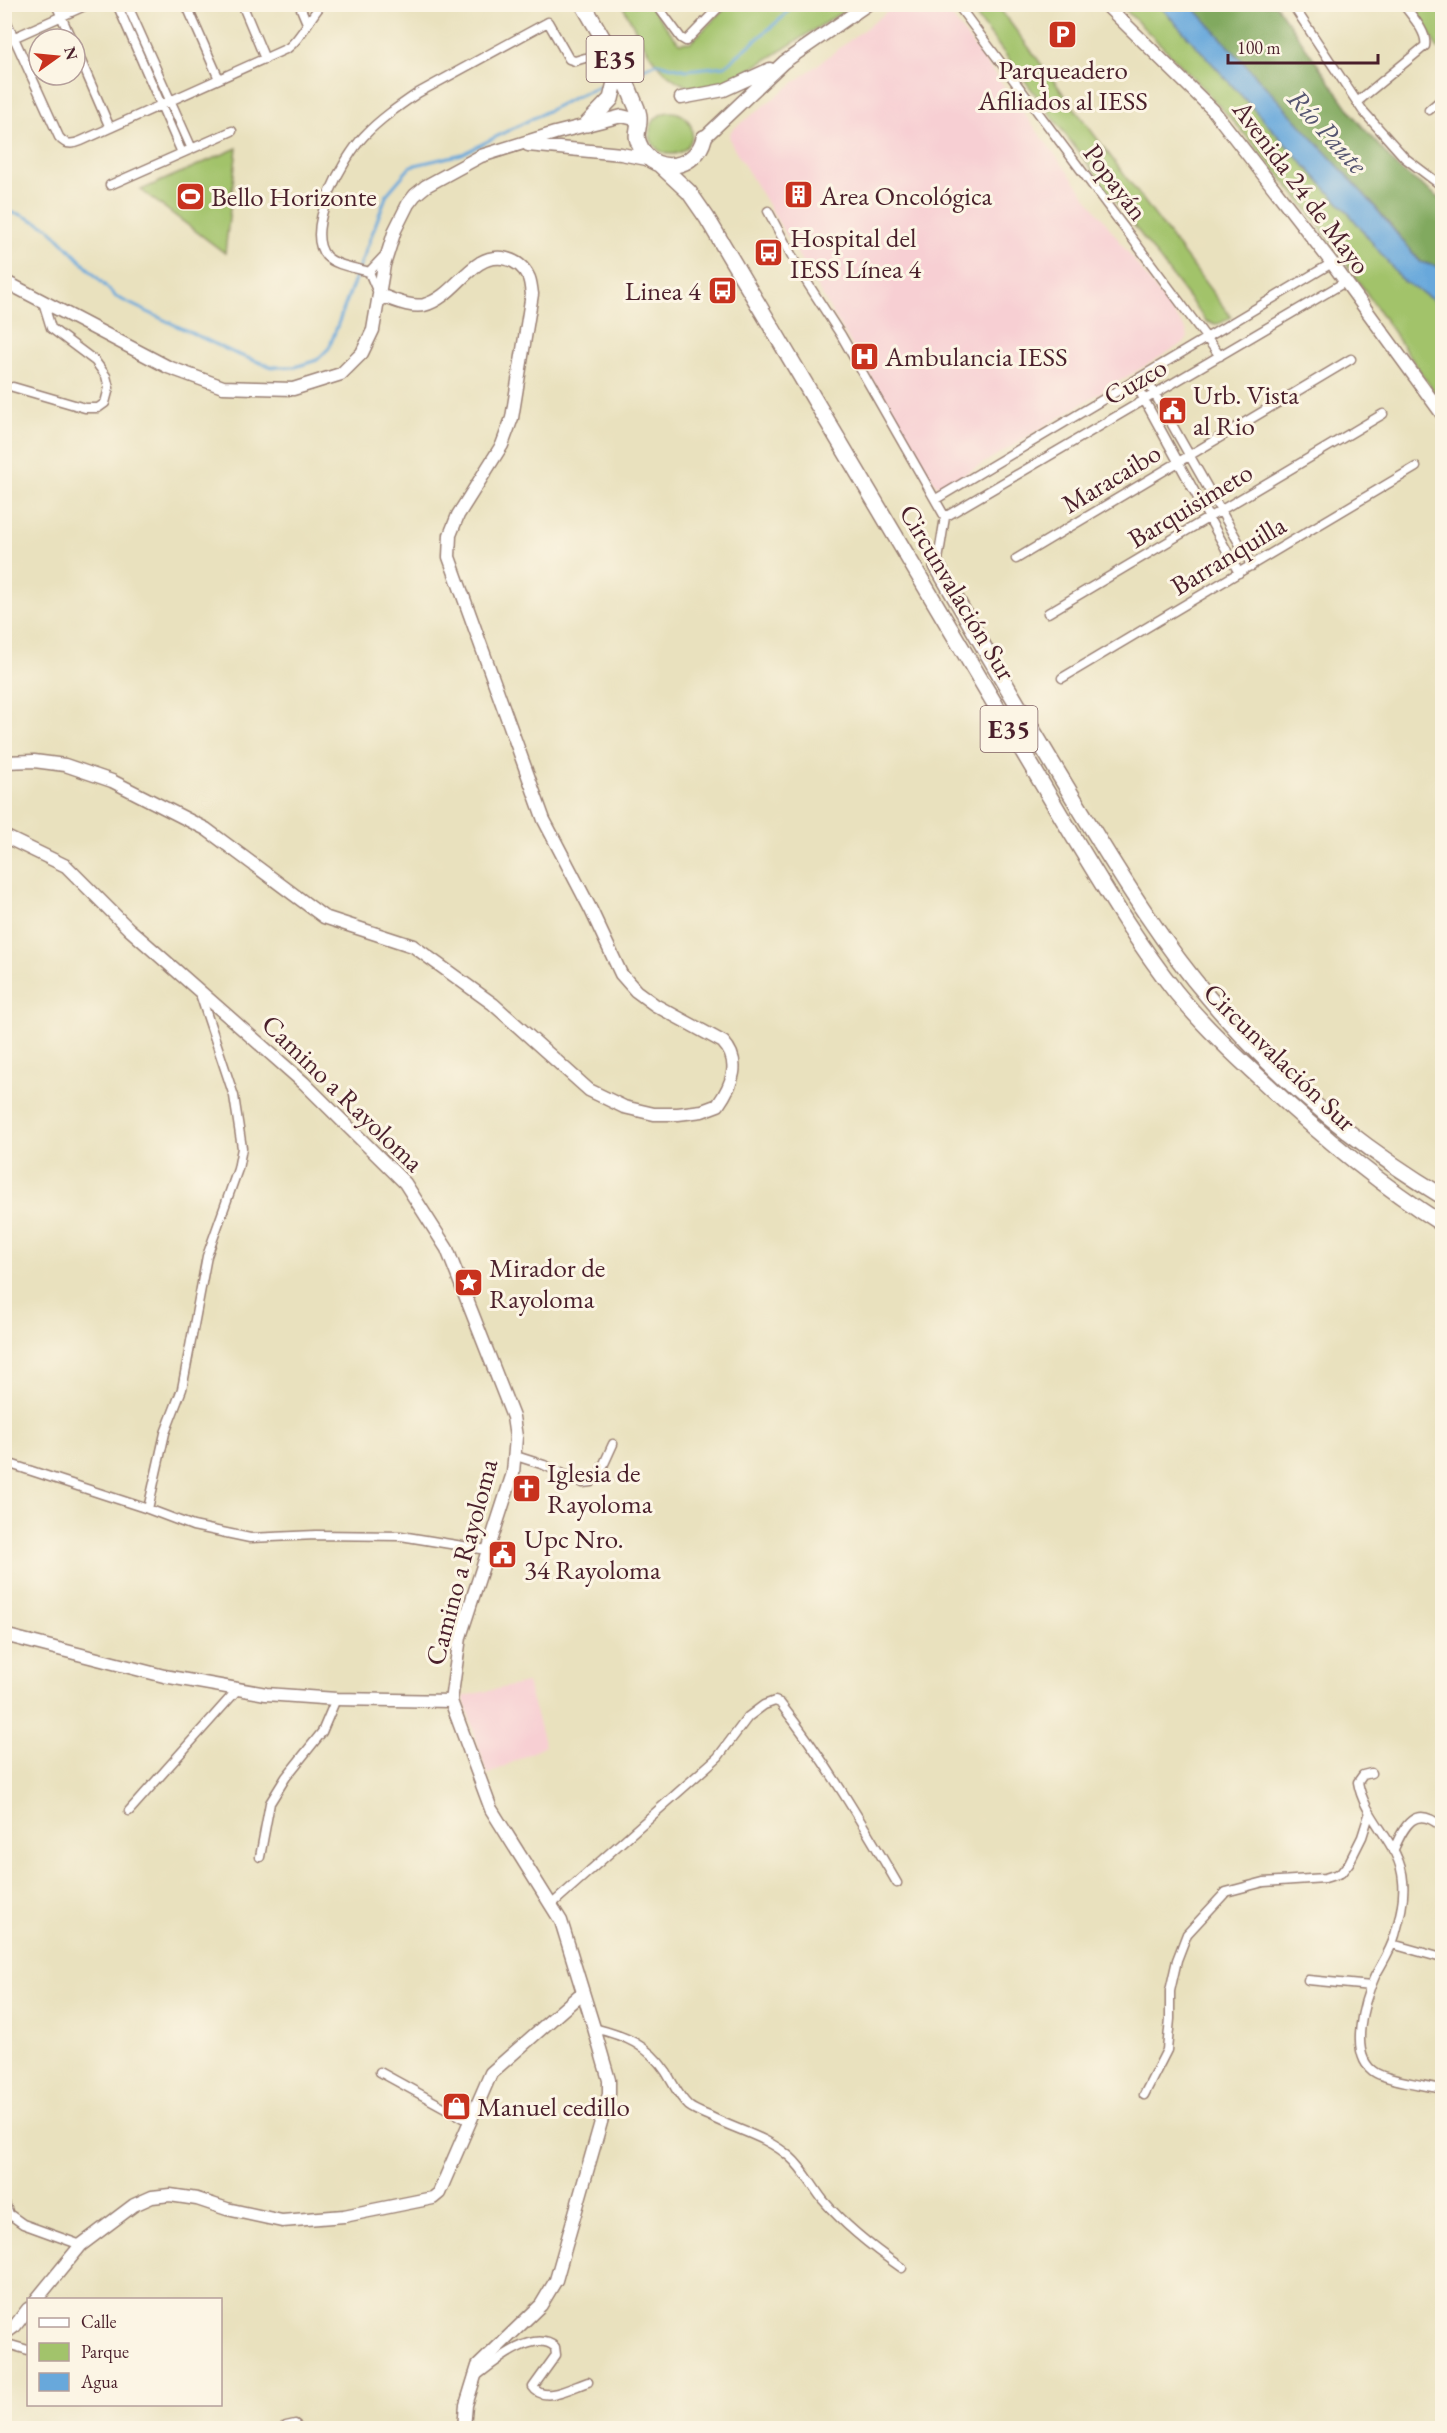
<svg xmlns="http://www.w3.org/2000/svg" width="1447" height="2433" viewBox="0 0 1447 2433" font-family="'EB Garamond',serif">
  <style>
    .built { fill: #f7cfd3 }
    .green { fill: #a2c36b; stroke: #76714b; stroke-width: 1.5 }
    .forest { fill: #81a95f; stroke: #666445; stroke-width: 1.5 }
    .water { fill: #68a8db; stroke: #596483; stroke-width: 1.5 }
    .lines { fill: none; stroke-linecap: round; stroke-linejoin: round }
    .stream { stroke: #68a8db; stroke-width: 3 }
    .street-casing { stroke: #9a8074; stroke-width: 11 }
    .secondary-casing { stroke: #9a8074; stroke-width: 15 }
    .highway-casing { stroke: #9a8074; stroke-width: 18 }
    .street { stroke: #fff; stroke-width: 8 }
    .secondary { stroke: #fff; stroke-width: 12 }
    .highway { stroke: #fff; stroke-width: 15 }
    .labels { text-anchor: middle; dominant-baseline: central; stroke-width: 6; stroke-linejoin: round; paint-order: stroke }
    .shield { fill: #fcf5e5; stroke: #7f5f63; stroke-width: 1.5 }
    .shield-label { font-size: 26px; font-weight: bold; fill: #4a1f2b }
    .poi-label { font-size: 27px; fill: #4a1f2b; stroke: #fcf5e5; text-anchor: start }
    .street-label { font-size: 27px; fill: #4a1f2b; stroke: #fcf5e5 }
    .water-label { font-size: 28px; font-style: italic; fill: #565671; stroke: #fcf5e5 }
  </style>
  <rect width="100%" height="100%" fill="#fcf5e5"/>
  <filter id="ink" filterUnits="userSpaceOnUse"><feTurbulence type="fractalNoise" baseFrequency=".0167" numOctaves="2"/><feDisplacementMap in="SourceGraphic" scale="12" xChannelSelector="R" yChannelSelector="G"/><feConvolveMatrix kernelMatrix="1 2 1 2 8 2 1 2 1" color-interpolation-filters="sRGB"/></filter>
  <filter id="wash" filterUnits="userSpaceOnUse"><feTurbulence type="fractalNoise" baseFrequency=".008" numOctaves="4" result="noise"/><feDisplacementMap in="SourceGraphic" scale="24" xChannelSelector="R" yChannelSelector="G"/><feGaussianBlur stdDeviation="1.35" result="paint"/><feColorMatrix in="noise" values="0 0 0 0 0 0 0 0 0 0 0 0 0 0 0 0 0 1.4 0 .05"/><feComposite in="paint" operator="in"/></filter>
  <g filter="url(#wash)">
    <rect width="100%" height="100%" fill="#e9e1be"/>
    <path class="built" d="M896 5H943L1186 330 1188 337 1185 342 947 485 940 486 934 483 731 143 729 135 732 130Z
      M527 1683 545 1746 487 1775 463 1696Z"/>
    <path class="green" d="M622 5H649L679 43 691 42 729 5H854L724 86C717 87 708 89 701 89 658 85 641 37 622 5Z
      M968 5H997L1231 317C1222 323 1216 327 1206 321Z
      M1120 5H1159L1351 216 1402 280 1442 306V403C1405 350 1369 295 1331 242 1269 157 1196 77 1120 5Z
      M1413 5H1442V47L1438 49Z
      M650 133a21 21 0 1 1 42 0a21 21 0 1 1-42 0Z
      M237 148 225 253 141 190Z"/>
    <path class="forest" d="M1191 5H1276L1356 119 1398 168 1442 200V268L1421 262 1372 203Z"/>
    <path class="water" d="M1159 5H1191L1369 200 1420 262 1442 268V306L1402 280 1351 216Z"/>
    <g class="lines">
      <path class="stream" d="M627 75 657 63 686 70 725 66 783 17 793 4
        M4 212 19 214 48 227 116 297 234 353 272 367H295L317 360 329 348 387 194 411 166 462 154 579 95 610 82"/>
    </g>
  </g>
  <g filter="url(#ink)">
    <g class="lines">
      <defs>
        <path id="street" d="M56 4 71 39
          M117 4 182 153
          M127 4 192 149
          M186 4 219 79
          M242 4 265 59
          M299 4 307 23
          M656 4 681 38 686 41 722 4
          M957 4 1220 356
          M1292 4 1363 111 1405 158 1442 186
          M4 16 59 137C65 145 72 145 81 141L288 48C303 36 309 18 322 4
          M4 42 89 4
          M75 47 110 128
          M1357 102 1425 46C1428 33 1411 15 1403 4
          M1429 110 1442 99
          M110 185 232 131
          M768 211 801 273 841 335 945 517 937 566
          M369 272 385 255
          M379 295 369 272C357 268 336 266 326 256 303 230 344 157 364 136 380 119 399 106 418 93L548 22 569 59 575 61 585 58
          M1144 375 1252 566
          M1134 381 1239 573
          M13 387 85 408H98L105 403 109 388 106 376 95 361 51 328 43 302
          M936 499 1332 263
          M945 517 1345 282
          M1016 559 1351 359
          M1048 613 1383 414
          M1062 678 1416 467
          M516 1456 544 1465 583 1483 591 1482 598 1477 613 1444
          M4 1462 148 1509 193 1526 250 1538 316 1535 401 1536 487 1550
          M148 1509 165 1433 182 1389 207 1256 238 1169 242 1148 234 1096 199 991
          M1371 1773 1363 1775 1358 1782C1364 1819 1401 1844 1403 1881 1405 1898 1400 1918 1395 1935 1391 1950 1382 1963 1375 1976 1364 2000 1347 2057 1376 2073 1390 2081 1425 2085 1442 2089
          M129 1811 238 1689
          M1393 1851C1404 1827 1414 1803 1442 1827
          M260 1857 270 1803 286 1777 322 1732 336 1699
          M551 1905 718 1757 748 1717 764 1705 775 1701 780 1703C825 1760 861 1821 897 1883
          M1392 1944 1442 1958
          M1308 1980 1371 1986
          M594 2028C625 2036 647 2044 666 2072 673 2083 678 2096 689 2106 694 2110 702 2113 709 2116 736 2130 766 2136 790 2157 803 2168 812 2186 823 2200 846 2227 873 2248 902 2268
          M380 2072 469 2121
          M1144 2095 1167 2050 1170 2019V1991L1177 1960 1187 1934 1226 1892 1264 1882 1325 1878 1341 1873 1349 1863 1362 1837 1369 1815
          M4 2201 9 2214 23 2224 81 2245
          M4 2343 28 2350
          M475 2377C492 2364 533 2328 555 2347L556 2355 533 2387C544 2404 572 2387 588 2382
          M284 2428 286 2426 295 2424 300 2428"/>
        <path id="secondary" d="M1105 4 1213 110 1332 263 1442 414
          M681 98 724 90 770 69
          M704 138 784 62 868 4
          M528 145 621 154 652 160
          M4 281 168 367 223 387 293 389 341 374 362 353 373 330 384 265 395 230 408 204 415 195 426 186 481 156 555 133 622 116 638 120
          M4 762 34 761 65 765 112 781 206 829 324 917 413 946 493 1004 589 1090 624 1107 654 1114H678L702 1111 718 1105C732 1085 742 1062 723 1042L655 1005 636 991 621 974 591 910 544 820 449 557 450 535 458 515 502 445 512 418 532 294C531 289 531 281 528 276 519 258 497 253 480 263 461 275 447 299 424 305 410 308 392 299 379 295
          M4 836 66 866 129 929 304 1083 405 1183 447 1249 513 1417 516 1437 513 1473 460 1637 451 1701 491 1809 561 1921 594 2028 609 2080V2094L556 2280 541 2305 478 2366 466 2405 464 2428
          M4 1635 164 1676 266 1694 336 1699 451 1701
          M36 2300 81 2245 134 2205 152 2197 170 2195 197 2199 227 2209 282 2221 344 2216 433 2198 439 2193 491 2073 583 1992
          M4 2334 15 2326 28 2309"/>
        <path id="highway" d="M583 4C601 36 620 65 633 99 635 104 639 111 639 117 640 129 633 134 641 148 656 177 697 168 704 138
          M587 124 611 99 619 65
          M659 164 689 192 707 218 1070 831C1103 885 1135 940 1175 991 1201 1023 1230 1051 1261 1079 1318 1133 1376 1182 1442 1224
          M937 566C987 653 1038 741 1091 827 1127 886 1164 945 1209 998 1275 1077 1354 1143 1442 1196"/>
      </defs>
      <use href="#street" class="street-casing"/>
      <use href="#secondary" class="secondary-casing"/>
      <use href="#highway" class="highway-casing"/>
      <use href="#street" class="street"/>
      <use href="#secondary" class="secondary"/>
      <use href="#highway" class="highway"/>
    </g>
  </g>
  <defs>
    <symbol id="parking-square" viewBox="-11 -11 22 22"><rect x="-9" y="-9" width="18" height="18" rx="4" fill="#c8321e" stroke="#fcf5e5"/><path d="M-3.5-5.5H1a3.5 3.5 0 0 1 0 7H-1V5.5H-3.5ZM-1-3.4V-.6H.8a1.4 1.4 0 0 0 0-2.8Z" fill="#fff"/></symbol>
    <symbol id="building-square" viewBox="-11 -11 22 22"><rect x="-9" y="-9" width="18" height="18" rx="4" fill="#c8321e" stroke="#fcf5e5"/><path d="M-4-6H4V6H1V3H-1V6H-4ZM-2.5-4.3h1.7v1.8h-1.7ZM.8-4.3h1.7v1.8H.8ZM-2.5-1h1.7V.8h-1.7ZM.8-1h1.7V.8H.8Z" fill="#fff"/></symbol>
    <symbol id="stadium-square" viewBox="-11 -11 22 22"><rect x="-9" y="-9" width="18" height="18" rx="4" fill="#c8321e" stroke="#fcf5e5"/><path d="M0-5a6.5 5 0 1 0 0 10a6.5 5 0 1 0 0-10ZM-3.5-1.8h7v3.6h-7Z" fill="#fff"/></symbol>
    <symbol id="bus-square" viewBox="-11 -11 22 22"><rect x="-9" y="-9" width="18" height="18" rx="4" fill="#c8321e" stroke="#fcf5e5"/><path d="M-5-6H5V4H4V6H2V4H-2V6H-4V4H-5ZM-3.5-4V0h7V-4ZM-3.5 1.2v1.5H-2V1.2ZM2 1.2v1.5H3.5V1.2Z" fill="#fff"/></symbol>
    <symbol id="hospital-square" viewBox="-11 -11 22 22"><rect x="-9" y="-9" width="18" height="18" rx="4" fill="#c8321e" stroke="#fcf5e5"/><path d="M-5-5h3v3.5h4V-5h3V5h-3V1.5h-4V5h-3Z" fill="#fff"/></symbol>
    <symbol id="civic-square" viewBox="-11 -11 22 22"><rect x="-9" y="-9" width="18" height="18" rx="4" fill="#c8321e" stroke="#fcf5e5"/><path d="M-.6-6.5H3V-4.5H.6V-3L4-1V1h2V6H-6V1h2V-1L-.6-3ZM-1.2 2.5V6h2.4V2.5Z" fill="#fff"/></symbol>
    <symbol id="sight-square" viewBox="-11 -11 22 22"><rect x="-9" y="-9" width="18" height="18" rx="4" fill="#c8321e" stroke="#fcf5e5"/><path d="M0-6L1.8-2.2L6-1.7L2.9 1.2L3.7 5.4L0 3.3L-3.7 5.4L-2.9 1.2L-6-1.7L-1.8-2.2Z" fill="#fff"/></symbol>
    <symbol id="church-square" viewBox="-11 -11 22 22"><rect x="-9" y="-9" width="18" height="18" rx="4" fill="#c8321e" stroke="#fcf5e5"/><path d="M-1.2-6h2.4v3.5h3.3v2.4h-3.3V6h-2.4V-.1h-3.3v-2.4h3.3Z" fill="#fff"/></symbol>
    <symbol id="shop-square" viewBox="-11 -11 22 22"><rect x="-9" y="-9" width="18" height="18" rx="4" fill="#c8321e" stroke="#fcf5e5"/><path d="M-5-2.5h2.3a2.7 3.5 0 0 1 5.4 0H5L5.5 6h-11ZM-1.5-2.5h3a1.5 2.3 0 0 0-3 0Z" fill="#fff"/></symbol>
  </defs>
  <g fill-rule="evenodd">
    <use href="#parking-square" x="1046" y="18" width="33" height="33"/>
    <use href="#building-square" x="782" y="178" width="33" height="33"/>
    <use href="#stadium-square" x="174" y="180" width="33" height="33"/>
    <use href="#bus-square" x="752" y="236" width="33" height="33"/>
    <use href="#bus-square" x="706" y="274" width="33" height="33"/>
    <use href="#hospital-square" x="848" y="340" width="33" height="33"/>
    <use href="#civic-square" x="1156" y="394" width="33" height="33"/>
    <use href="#sight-square" x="452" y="1266" width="33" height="33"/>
    <use href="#church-square" x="510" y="1472" width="33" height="33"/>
    <use href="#civic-square" x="486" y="1538" width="33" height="33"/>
    <use href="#shop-square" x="440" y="2090" width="33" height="33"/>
  </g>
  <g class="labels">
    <g class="shield">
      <rect x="586.5" y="36" width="57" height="46" rx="4.5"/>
      <rect x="980.5" y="706" width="57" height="46" rx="4.5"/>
    </g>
    <g class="shield-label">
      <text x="615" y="59">E35</text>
      <text x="1009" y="729">E35</text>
    </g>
    <g class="poi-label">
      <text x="1063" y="69" text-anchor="middle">Parqueadero<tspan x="1063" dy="31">Afiliados al IESS</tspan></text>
      <text x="820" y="195">Area Oncológica</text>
      <text x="211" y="196">Bello Horizonte</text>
      <text x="790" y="237">Hospital del<tspan x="790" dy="31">IESS Línea 4</tspan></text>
      <text x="701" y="290" text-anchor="end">Linea 4</text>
      <text x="885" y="356">Ambulancia IESS</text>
      <text x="1193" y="394">Urb. Vista<tspan x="1193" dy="31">al Rio</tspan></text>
      <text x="489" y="1267">Mirador de<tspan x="489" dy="31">Rayoloma</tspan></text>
      <text x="547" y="1472">Iglesia de<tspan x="547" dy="31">Rayoloma</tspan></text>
      <text x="524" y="1538">Upc Nro.<tspan x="524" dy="31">34 Rayoloma</tspan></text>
      <text x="477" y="2106">Manuel cedillo</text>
    </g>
    <g class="street-label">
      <text transform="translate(1116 182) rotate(53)">Popayán</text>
      <text transform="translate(1302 187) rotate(53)">Avenida 24 de Mayo</text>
      <text transform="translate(1135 381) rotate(-30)">Cuzco</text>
      <text transform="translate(1111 478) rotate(-31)">Maracaibo</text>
      <text transform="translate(1190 505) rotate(-31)">Barquisimeto</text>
      <text transform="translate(1228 555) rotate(-31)">Barranquilla</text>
      <text transform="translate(958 592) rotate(59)">Circunvalación Sur</text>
      <text transform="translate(1280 1057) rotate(44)">Circunvalación Sur</text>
      <text transform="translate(343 1093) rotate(44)">Camino a Rayoloma</text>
      <text transform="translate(461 1562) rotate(-75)">Camino a Rayoloma</text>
    </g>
    <g class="water-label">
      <text transform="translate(1328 131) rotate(48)">Río Paute</text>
    </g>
  </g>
  <rect width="1447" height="2433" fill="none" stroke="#fcf5e5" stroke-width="24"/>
  <rect x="27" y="2298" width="195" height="108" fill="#fcf5e5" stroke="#b59f9b" stroke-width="1.5"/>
  <rect x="39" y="2318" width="30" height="9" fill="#ffffff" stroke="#b59f9b" stroke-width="1.5"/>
  <text x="81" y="2328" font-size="18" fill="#4a1f2b">Calle</text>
  <rect x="39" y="2343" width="30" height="18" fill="#a2c36b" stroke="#b59f9b" stroke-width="1.5"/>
  <text x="81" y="2358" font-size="18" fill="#4a1f2b">Parque</text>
  <rect x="39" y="2373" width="30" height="18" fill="#68a8db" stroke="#b59f9b" stroke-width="1.5"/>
  <text x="81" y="2388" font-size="18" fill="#4a1f2b">Agua</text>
  <g transform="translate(57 57) rotate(75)"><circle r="28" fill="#fcf5e5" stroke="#b59f9b" stroke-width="1.5"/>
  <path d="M0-4.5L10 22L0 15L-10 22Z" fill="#c8321e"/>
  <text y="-9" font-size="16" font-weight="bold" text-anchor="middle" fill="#4a1f2b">N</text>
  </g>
  <path d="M1228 54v9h150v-9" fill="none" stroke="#4a1f2b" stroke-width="3"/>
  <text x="1237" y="54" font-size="18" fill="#4a1f2b" stroke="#fcf5e5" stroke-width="4.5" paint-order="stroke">100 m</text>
</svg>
